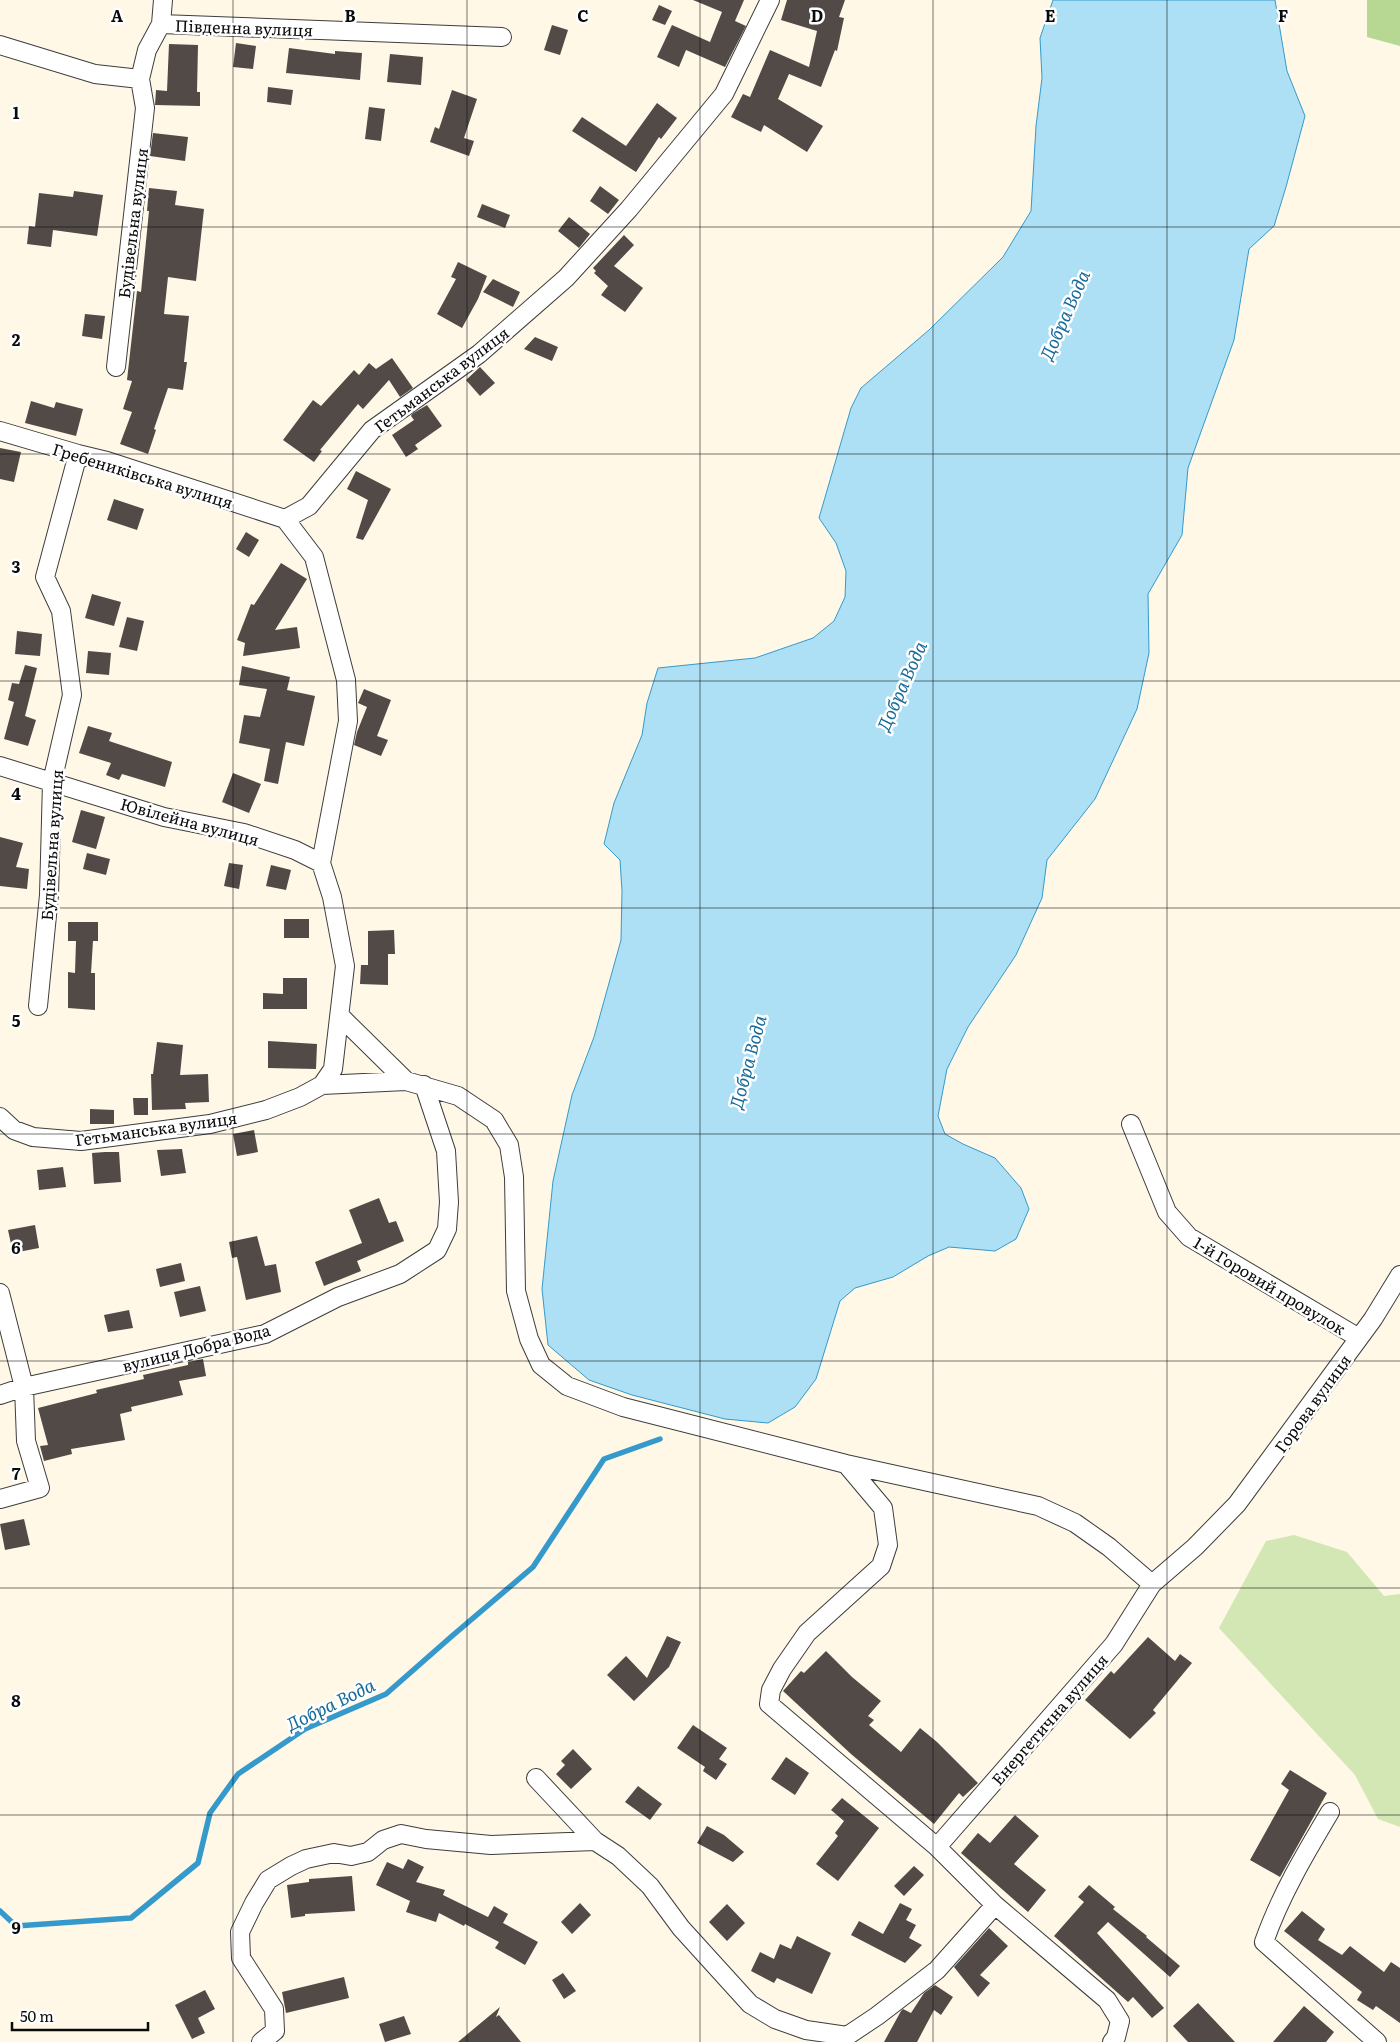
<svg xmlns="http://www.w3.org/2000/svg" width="1400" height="2042" viewBox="0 0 1400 2042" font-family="Literata,serif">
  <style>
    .green { fill: #d2e7b3 }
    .forest { fill: #b7d892 }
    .water { fill: #addff5; stroke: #359acb }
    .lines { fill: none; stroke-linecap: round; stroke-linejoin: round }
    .stream { stroke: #359acb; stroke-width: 5.5 }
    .building { fill: #524a47 }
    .minor-casing { stroke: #3d3d3d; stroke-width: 20 }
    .minor { stroke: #fff; stroke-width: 18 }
    .grid { fill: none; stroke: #0a0a0a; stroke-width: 1; stroke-opacity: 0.55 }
    .labels { text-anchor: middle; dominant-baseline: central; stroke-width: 5; stroke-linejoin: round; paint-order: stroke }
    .street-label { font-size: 16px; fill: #0a0a0a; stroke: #fff }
    .water-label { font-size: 18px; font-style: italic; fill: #166a99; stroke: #fff }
    .grid-label { font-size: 16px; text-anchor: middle; font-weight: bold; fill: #0a0a0a; stroke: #fff; stroke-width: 5; stroke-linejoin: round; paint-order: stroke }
  </style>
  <rect width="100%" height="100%" fill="#fff8e7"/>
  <path class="green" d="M1294 1535 1347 1552 1384 1596 1400 1594V1827L1378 1819 1355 1775 1219 1628 1266 1541Z"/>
  <path class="forest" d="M1367 0H1400V46L1367 37Z"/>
  <path class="water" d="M1053 0H1275L1287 71 1305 116 1286 187 1274 226 1249 249 1234 340 1188 468 1182 535 1148 594 1149 653 1137 709 1095 799 1047 860 1042 898 1016 955 968 1027 947 1069 938 1116 945 1134 963 1144 995 1158 1021 1188 1029 1209 1016 1239 995 1251 949 1247 928 1256 893 1277 855 1288 840 1301 816 1379 795 1407 768 1423 725 1419 632 1395 589 1380 548 1345 542 1289 553 1181 572 1095 594 1037 621 940 622 891 620 860 604 844 614 803 642 735 647 703 658 668 755 658 813 638 834 621 845 597 846 571 836 543 819 518 851 408 861 388 929 330 1003 257 1031 211 1036 126 1042 78 1040 38Z"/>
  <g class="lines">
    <path class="stream" d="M0 1911 16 1926 131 1918 198 1863 210 1813 238 1774 305 1729 386 1694 452 1636 533 1567 604 1459 660 1439"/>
  </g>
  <path class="building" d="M693 0H744L735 21 746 26 725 67 686 50 679 67 657 57 672 25 710 42 722 12Z
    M787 0H845L839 17 844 18 837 51 835 50 821 87 789 74 778 99 823 126 807 152 764 125 761 132 731 117 743 94 750 97 770 50 809 67 817 31 781 20Z
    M659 5 672 11 665 25 652 20Z
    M552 25 568 30 560 55 544 50Z
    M236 43 256 46 253 69 233 67Z
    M169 44 198 45 197 92H200V106L155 105 156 90 167 91Z
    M289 48 335 54V51L362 53 360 80 286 73Z
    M390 54 423 57 421 85 387 82Z
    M268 87 293 90 291 105 267 102Z
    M452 90 477 99 464 138 474 141 469 156 430 142 435 127 439 129Z
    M657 103 677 118 661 139 659 137 636 172 572 131 582 117 626 146Z
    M369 107 385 109 381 141 365 139Z
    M153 133 188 137 185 161 150 156Z
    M600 186 619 200 608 214 590 201Z
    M149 188 177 191 175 205 204 209 196 281 168 277 164 314 189 316 184 362H187L183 390 168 388 154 429 156 430 148 454 120 444 132 412 123 409 132 381 127 380 137 291 141 292 149 211H147Z
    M74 191 103 195 97 236 53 230 51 247 27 244 29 226 35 227 39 193 73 197Z
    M482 204 510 215 505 228 477 217Z
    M569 217 590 234 579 248 558 231Z
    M624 235 634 245 614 266 643 288 625 312 601 295 608 286 594 273 596 271 593 268Z
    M458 262 487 276 478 299 462 328 437 314 456 279 451 277Z
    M493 279 520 292 513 307 483 292Z
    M85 314 105 316 102 339 82 336Z
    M535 337 558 347 552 361 524 349Z
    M392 358 413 388 400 397 389 380 363 409 358 404 320 450 322 451 314 462 283 440 313 400 321 406 354 370 359 375 369 363 376 369Z
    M480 367 495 383 480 396 466 380Z
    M31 401 54 408 56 402 83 409 76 436 25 423Z
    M427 405 442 426 415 445 418 449 406 457 392 435 414 420 411 416 412 414Z
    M0 448 21 452 14 482 0 479Z
    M356 471 391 489 363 540 356 538 368 500 347 489Z
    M114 499 144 509 137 530 107 520Z
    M246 532 259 540 249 557 236 549Z
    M281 563 307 579 275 630 297 627 300 648 243 656 245 643 237 640 251 604 254 605Z
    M92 594 121 602 114 626 85 618Z
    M127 617 144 621 137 651 119 647Z
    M17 631 42 634 40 656 15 654Z
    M88 651 111 653 109 675 86 673Z
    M25 665 37 668 25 716 36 720 28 746 4 739 14 702 8 700 12 683 19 684Z
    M242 666 290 677 287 690 315 696 304 746 286 742 278 784 264 781 270 749 239 743 244 715 260 717 267 689 239 685Z
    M364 689 391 700 377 736 388 740 381 756 354 745 357 732 367 707 358 703Z
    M88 726 112 733 109 741 172 762 165 787 122 774 119 780 106 775 111 763 79 753Z
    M233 773 261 784 249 813 222 802Z
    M81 810 105 817 96 849 72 842Z
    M0 837 23 843 16 867 29 869 27 889 0 886Z
    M87 853 110 859 106 875 83 869Z
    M229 863 243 865 239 889 224 886Z
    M271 865 291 870 286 890 266 886Z
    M284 919H309V938H284Z
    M68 922H98V941H93L91 973H95V1010L68 1008V972L75 973 76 941H68Z
    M394 930 395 954H388V985L360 984 361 965H368V931Z
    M283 978H307V1009H263V993L283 994Z
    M268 1041 317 1044 316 1069 268 1068Z
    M157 1042 183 1045 180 1075 208 1074 209 1102 185 1103 186 1109 152 1110 151 1074H153Z
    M133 1098H148V1115H134Z
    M90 1109 114 1110V1124H90Z
    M254 1130 258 1152 237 1156 233 1134Z
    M182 1149 186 1173 161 1176 157 1150Z
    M105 1152H119L121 1182 94 1184 92 1153Z
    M63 1167 66 1187 39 1190 37 1170Z
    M379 1198 389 1223 396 1221 404 1241 357 1261 361 1271 324 1286 315 1262 362 1243 349 1210Z
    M35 1225 39 1248 13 1253 8 1230Z
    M257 1236 265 1266 276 1264 281 1292 246 1300 237 1257 232 1258 229 1242Z
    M181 1263 185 1281 160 1287 156 1269Z
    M200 1286 206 1311 180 1317 174 1292Z
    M129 1310 133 1328 108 1332 104 1315Z
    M203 1359 206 1376 179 1381 183 1395 131 1407 132 1411 120 1414 125 1440 71 1449 72 1454 44 1461 40 1446 48 1445 38 1408 97 1393 96 1390 144 1379 143 1375 188 1365V1362Z
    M24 1519 30 1545 5 1550 0 1524Z
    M667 1636 681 1642 669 1667 634 1701 607 1675 626 1656 647 1678Z
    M1148 1637 1175 1661 1180 1654 1192 1663 1153 1710 1156 1713 1130 1739 1085 1700 1111 1671 1114 1674Z
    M826 1651 852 1677 881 1701 868 1716 874 1720 869 1725 901 1752 920 1728 937 1742 978 1783 963 1797 959 1793 934 1824 851 1754 783 1691 801 1671 804 1673Z
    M693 1725 727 1748 719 1759 727 1764 716 1780 703 1771 705 1767 677 1748Z
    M573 1749 592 1769 571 1789 556 1774 565 1765 561 1761Z
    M786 1757 809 1773 795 1795 771 1779Z
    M1290 1770 1327 1793 1280 1877 1250 1860 1289 1790 1281 1784Z
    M638 1786 662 1804 650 1820 625 1802Z
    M842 1798 879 1828 838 1881 816 1864 838 1836 835 1833 844 1821 831 1810Z
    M1015 1815 1039 1836 1014 1864 1046 1890 1028 1912 961 1853 978 1833 990 1843Z
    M707 1826 724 1835 744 1852 733 1862 697 1843Z
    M408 1859 424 1867 416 1882 445 1890 443 1895 488 1917 494 1906 508 1914 503 1923 538 1942 525 1965 495 1948 499 1942 465 1924 464 1926 439 1913 436 1922 406 1912 410 1901 376 1885 387 1862 403 1869Z
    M914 1866 924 1875 904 1896 894 1886Z
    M352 1876 355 1911 305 1914V1916L291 1918 287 1885 309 1882V1879Z
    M1089 1885 1115 1907 1113 1909 1147 1936 1146 1937 1180 1966 1170 1977 1108 1922 1097 1933 1164 2008 1152 2018 1133 1997 1128 2002 1054 1936 1084 1902 1078 1897Z
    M580 1903 591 1915 572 1934 561 1922Z
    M900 1903 912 1909 906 1920 916 1925 909 1938 922 1945 905 1963 851 1935 859 1921 883 1934Z
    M727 1904 745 1923 727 1941 709 1922Z
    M1302 1911 1325 1929 1318 1940 1342 1955 1350 1946 1384 1972 1391 1962 1400 1968V2023L1376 2006 1373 2010 1357 2000 1362 1992 1284 1931Z
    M989 1928 1008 1946 980 1975 990 1983 978 1997 954 1967Z
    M797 1936 831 1953 812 1994 777 1978 774 1983 751 1971 760 1952 774 1959 780 1944 791 1949Z
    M563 1973 576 1991 564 1999 552 1980Z
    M344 1977 349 1998 286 2013 282 1992Z
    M935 1985 953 1997 941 2015 934 2010 917 2042H884L901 2011 903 2009 911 2013 924 1993Z
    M205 1990 215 2009 198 2018 205 2033 192 2039 175 2005Z
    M1198 2003 1235 2042H1188L1173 2026Z
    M1304 2006 1334 2032 1326 2042H1273Z
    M500 2007 496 2017 499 2015 521 2042H458Z
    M404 2016 411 2034 385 2042 379 2024Z"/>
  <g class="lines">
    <defs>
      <path id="minor" d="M161 24 163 0
        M0 45 95 74 140 79 147 50 161 24 502 37
        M116 367 145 108 140 79
        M0 431 78 454 107 461 285 519
        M0 766 164 817 244 833 295 850 321 863
        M38 1006 49 895 52 782 72 695 61 611 45 577 78 454
        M341 1017 406 1081 458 1096 494 1120 509 1145 514 1177 516 1291 529 1339 541 1365 567 1386 623 1407 846 1464 1038 1506 1075 1523 1109 1547 1152 1584
        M322 1085 406 1081
        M0 1117 14 1130 33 1137 81 1141 210 1124 266 1110 300 1097 322 1085 333 1069 345 966 332 897 321 863 348 721 346 680 314 557 285 519 309 506 372 430 479 354 566 278 629 209 724 94 770 0
        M1131 1124 1167 1212 1189 1237 1359 1338
        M0 1293 24 1387 26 1441 40 1488 0 1499
        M0 1395 24 1387 265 1334 338 1297 400 1274 437 1250 447 1229 449 1202 446 1151 424 1085
        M846 1464 883 1508 888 1545 881 1566 807 1633 782 1669 771 1690 769 1704 937 1847 995 1905 1107 2000 1120 2021 1116 2037 1112 2042
        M536 1778 595 1841 618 1856 650 1886 681 1928 750 2004 775 2019 806 2030 847 2036
        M1330 1812C1305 1854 1280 1896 1264 1942L1377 2042
        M937 1847 1114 1644 1152 1584 1195 1547 1237 1504 1373 1319 1400 1275
        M261 2042 275 2031 274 2009 241 1958 240 1932 254 1903 268 1880 291 1866 306 1859 334 1853 351 1856 368 1852 383 1840 401 1834 426 1839 491 1845 595 1841
        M844 2042 847 2036 877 2016 937 1970 995 1905"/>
    </defs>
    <use href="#minor" class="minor-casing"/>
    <use href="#minor" class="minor"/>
  </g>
  <path class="grid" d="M233 0V2042M467 0V2042M700 0V2042M933 0V2042M1167 0V2042M0 227H1400M0 454H1400M0 681H1400M0 908H1400M0 1134H1400M0 1361H1400M0 1588H1400M0 1815H1400"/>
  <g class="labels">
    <g class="street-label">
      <text transform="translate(244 27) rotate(2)">Південна вулиця</text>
      <text transform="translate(132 223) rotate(-83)">Будівельна вулиця</text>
      <text transform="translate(441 379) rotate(-37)">Гетьманська вулиця</text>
      <text transform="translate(143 475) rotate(17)">Гребениківська вулиця</text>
      <text transform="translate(190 821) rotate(15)">Ювілейна вулиця</text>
      <text transform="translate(51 845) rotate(-86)">Будівельна вулиця</text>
      <text transform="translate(156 1128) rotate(-8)">Гетьманська вулиця</text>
      <text transform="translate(1270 1285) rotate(31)">1-й Горовий провулок</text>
      <text transform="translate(196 1347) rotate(-14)">вулиця Добра Вода</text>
      <text transform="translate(1312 1403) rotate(-54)">Горова вулиця</text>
      <text transform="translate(1049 1719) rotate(-49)">Енергетична вулиця</text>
    </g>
    <g class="water-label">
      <text transform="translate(1064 315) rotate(-66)">Добра Вода</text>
      <text transform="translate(901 686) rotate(-66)">Добра Вода</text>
      <text transform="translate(747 1062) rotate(-75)">Добра Вода</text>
      <text transform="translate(330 1704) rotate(-26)">Добра Вода</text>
    </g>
  </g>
  <g class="grid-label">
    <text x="117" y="22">A</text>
    <text x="350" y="22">B</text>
    <text x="583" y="22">C</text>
    <text x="817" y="22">D</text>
    <text x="1050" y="22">E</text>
    <text x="1283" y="22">F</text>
    <text x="16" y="119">1</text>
    <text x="16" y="346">2</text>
    <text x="16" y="573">3</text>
    <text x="16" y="800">4</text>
    <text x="16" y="1027">5</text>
    <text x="16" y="1254">6</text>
    <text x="16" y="1480">7</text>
    <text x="16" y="1707">8</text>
    <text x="16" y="1934">9</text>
  </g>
  <path d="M12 2022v8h136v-8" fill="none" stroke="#0a0a0a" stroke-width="2.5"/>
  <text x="20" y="2022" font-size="15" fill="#0a0a0a" stroke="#ffffff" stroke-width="4" paint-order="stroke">50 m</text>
</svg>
